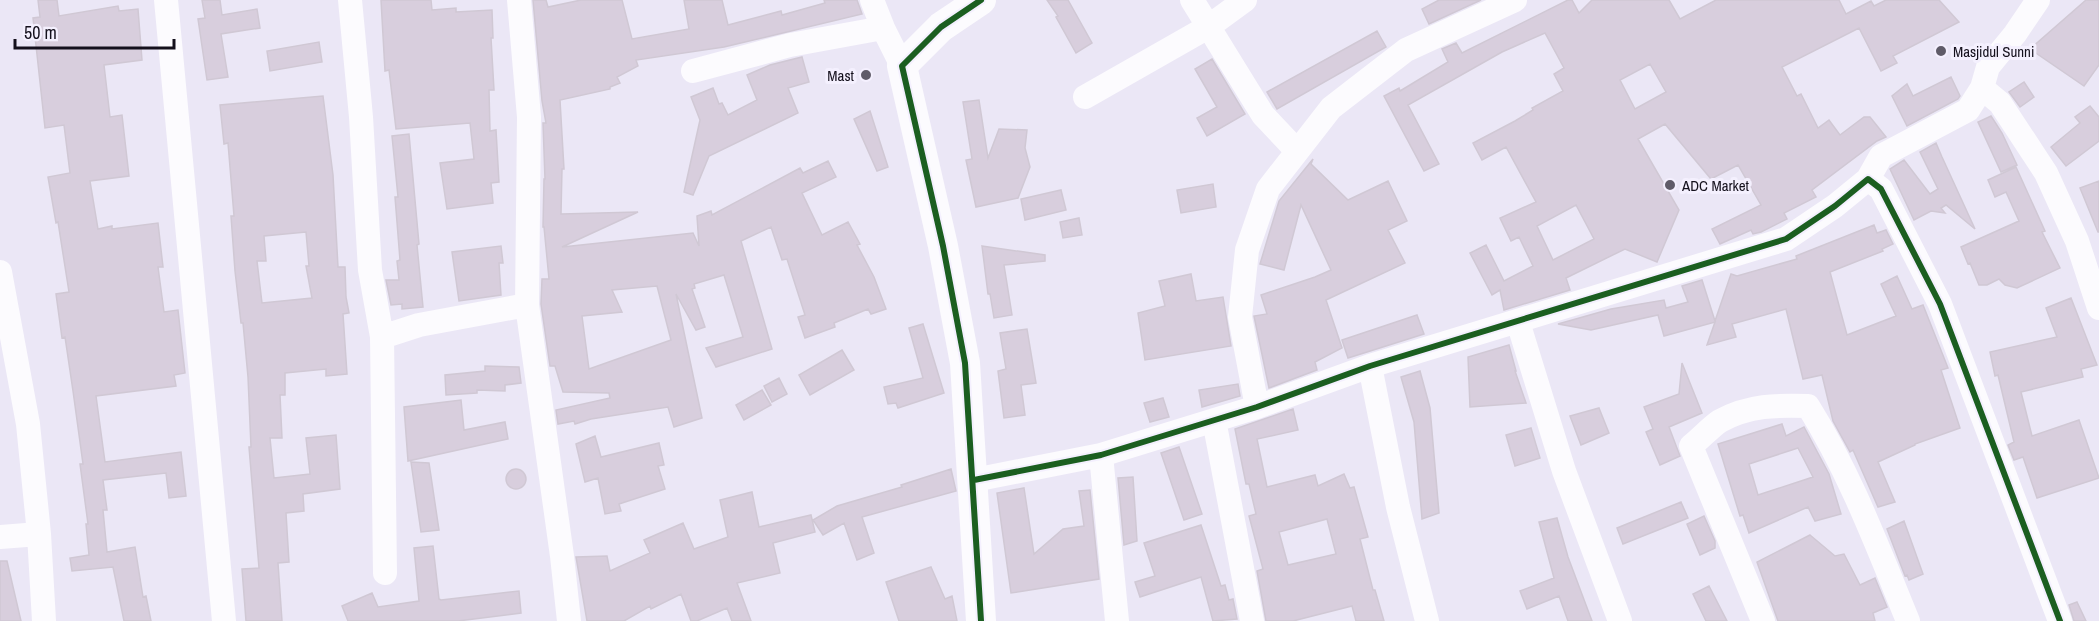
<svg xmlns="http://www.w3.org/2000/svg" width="2099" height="621" viewBox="0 0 2099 621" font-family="'Archivo Narrow',sans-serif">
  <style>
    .building { fill: #d8cedd; stroke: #d0c8d4; stroke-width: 1.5; fill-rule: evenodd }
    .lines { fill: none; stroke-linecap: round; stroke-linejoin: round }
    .minor { stroke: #fcfbfe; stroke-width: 24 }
    .tertiary { stroke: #fcfbfe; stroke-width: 30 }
    .cycleway-casing { stroke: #f4f0fe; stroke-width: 10 }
    .cycleway { stroke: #1b5e20; stroke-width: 6 }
    .poi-dot { fill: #5f5b68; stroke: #f4f0fe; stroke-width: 2 }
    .labels { text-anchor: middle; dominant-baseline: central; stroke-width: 6; stroke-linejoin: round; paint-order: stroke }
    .poi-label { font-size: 15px; fill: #14101c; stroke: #f4f0fe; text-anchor: start }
  </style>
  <rect width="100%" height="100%" fill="#ebe7f6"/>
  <path class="building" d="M38 0H57L59 16 118 6 119 11 138 9 142 60 104 65 110 117 122 115 129 176 90 181 98 229 112 226V229L158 223 163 267H158L164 312 178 310 185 373 174 375 176 386 96 396 105 462 181 452 186 496 169 498 166 473 103 480 107 510H103L107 552 135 547 143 597 146 596 151 621H124L113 567 72 571 70 558 89 555 86 524H88L80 464H83L73 391 65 337 62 338 56 294 69 292 58 222 56 223 48 177 70 173 64 125 45 128 33 18 40 17Z
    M202 0H220L222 15 257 9 260 28 221 34 228 77 207 80 198 19 205 18Z
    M381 0H431L432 10 456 8V12L492 10 493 38H491L494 90H489L490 131 496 130 499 182 491 183 493 203 447 209 440 163 474 159 470 123 396 129 389 70 385 71Z
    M533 0H546L548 7 581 0H622L632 39 689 29 684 0H722L728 25 781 11 782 15 825 3 824 0H857L862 14 724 47 636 60 638 66 617 77 620 83 610 87V89L560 100 564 169H562L561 214 638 212 562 247 693 233 699 246 697 216 711 211 712 215 800 168 803 173 828 161 836 177 802 193 822 235 848 222 860 244 857 245 874 277 886 309 871 314 868 309 834 323 835 327 805 338 798 317 805 315 787 259 782 260 771 227 741 241 772 349 716 367 706 348 743 337 724 275 694 284 695 288 692 289 705 327 696 330 676 294 702 418 674 427 668 407 591 419 575 424 574 421 558 424 556 410 610 398 609 393 563 392 555 366H550L541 304 542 279H549L544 227H543L544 179H545L543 123H546L542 101ZM657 286 671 340 589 369 582 316 622 312 612 290Z
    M1047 0H1068L1092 43 1076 53 1056 17 1058 16Z
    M1439 0H1481L1429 24 1422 9Z
    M1568 0H1572L1579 13 1592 0H1669L1680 19 1716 0H1839L1846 14 1871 1 1874 6 1886 0H1939L1959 22 1893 56 1897 63 1881 71 1859 28 1782 67 1797 96 1801 94 1818 128 1829 120 1840 135 1864 117H1870L1886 137 1877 141 1812 190 1816 197 1784 213 1787 219 1761 232 1753 234 1751 230 1720 244 1712 229 1761 205 1738 165 1711 179 1665 124 1638 139 1679 210 1657 262 1625 249 1566 278 1570 290 1504 310 1500 290 1492 295 1470 253 1486 245 1504 281 1533 266 1519 237 1511 241 1500 218 1536 202 1506 147 1482 160 1473 143 1515 121 1533 110 1532 108 1563 91 1554 74 1564 68 1545 33 1502 52 1408 105 1439 164 1424 171 1384 96 1399 88 1400 91 1448 62 1442 49 1456 43 1462 53ZM1650 64 1666 92 1635 109 1620 80ZM1576 205 1594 239 1553 260 1537 226Z
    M2086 0H2099V65L2084 86 2030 49Z
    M1377 31 1386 47 1277 109 1267 92Z
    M319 42 322 62 270 71 267 51Z
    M802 57 809 82 788 88 798 113 709 156 693 195 684 192 700 120 691 97 713 88 719 104 722 103 728 115 757 100 747 75 770 65Z
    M1212 59 1245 114 1207 136 1197 118 1217 107 1195 69Z
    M1951 77 1960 96 1958 99 1907 126 1892 96 1907 84 1913 96Z
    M2024 82 2034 97 2020 107 2009 92Z
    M323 96 333 175 338 267H345L346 297 349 313 343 314 347 374 326 376V369L285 373V395H280L282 438H270L274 478 310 474 306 438 336 435 340 489 303 494 304 511 286 513 289 562 278 563 282 621H246L242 569 259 568 249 447H251L248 377 243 323H241L235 271 231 216H234L228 143 224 144 220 105ZM306 232 309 266H306L312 298 262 303 257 261H266L264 236Z
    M979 100 988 158 999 129 1027 130 1025 148 1030 167 1018 198 976 207 966 160 972 159 963 102Z
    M2090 106 2099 117V141L2066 166 2051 147 2080 123 2075 117Z
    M870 111 888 167 877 171 854 119Z
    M1991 116 2002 133 2017 165 2001 172 1978 122Z
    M409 134 419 244 417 245 423 307 402 309V304L391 305 386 280H399L397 261 400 260 395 197H398L392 136Z
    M1936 143 1942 157 1975 229 1946 205 1941 208 1945 213 1931 211 1914 220 1890 169 1904 160 1930 194 1938 189 1920 152Z
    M1313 159 1311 164 1348 200 1388 181 1407 221 1388 230 1405 263 1326 300 1342 348 1315 362 1317 370 1269 388 1254 316 1267 314 1261 295 1315 277 1331 270 1301 205 1284 270 1260 264 1279 201Z
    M2016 167 2045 231 2042 232 2060 268 2017 288 2005 285 1999 279 1987 285H1979L1970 263 1968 264 1961 247 2019 221 2006 192 1995 197 1988 180Z
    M2099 181V232H2098L2080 188Z
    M1213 184 1216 207 1181 213 1177 190Z
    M1061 190 1066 210 1025 220 1021 199Z
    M1079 218 1082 235 1063 238 1060 222Z
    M1874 225 1877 233 1886 230 1893 244 1882 249 1883 251 1830 272 1847 335 1896 316 1881 284 1897 276 1912 309 1923 305 1948 368 1941 370 1960 428 1915 444V445L1878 462 1895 502 1878 507 1853 450 1850 452 1833 421 1822 375 1803 379 1786 309 1732 324 1736 337 1707 345 1715 322 1664 336 1658 315 1591 330 1558 324 1611 309 1664 300 1666 308 1688 302 1682 286 1702 280 1715 321 1731 274 1737 276 1797 259 1796 256Z
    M501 246 503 263H499L501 295 459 301 452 252Z
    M982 246 1045 255V261L1004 265 1012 315 994 318 990 294H988Z
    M1191 274 1196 301 1223 297 1231 346 1145 360 1138 313 1165 306 1159 281Z
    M2071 298 2097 365 2081 369 2083 377 2021 392 2032 436 2079 420 2099 478 2037 498 2023 457 2014 460 2008 445 2014 442 1998 375 1995 376 1990 352 2057 337 2046 308Z
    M1417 315 1424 334 1348 358 1342 340Z
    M923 324 944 393 898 408 896 403 888 404 884 387 923 378 909 328Z
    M1027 329 1036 383 1021 385 1025 415 1004 418 998 371 1006 369 1000 333Z
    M1509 345 1516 371H1515L1526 403 1470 407 1468 357Z
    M842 350 854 370 810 395 799 375Z
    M1682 363 1702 413 1669 427 1680 456 1660 465 1646 432 1653 429 1644 407 1679 394Z
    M485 366 519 367 521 383 505 385V391L477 390V393L446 395 445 375 485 371Z
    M1420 371 1430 408 1439 513 1422 519 1414 422 1401 377Z
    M779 378 787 394 772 402 764 386Z
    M1238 384 1240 396 1202 407 1199 390Z
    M762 390 771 405 744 420 736 405Z
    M1163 398 1169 417 1150 422 1144 403Z
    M461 400 464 430 505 422 508 439 408 461 404 407Z
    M1599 408 1609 433 1581 445 1570 416Z
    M1293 409 1298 430 1257 439 1267 487 1315 475 1318 486 1344 474 1350 488 1354 487 1368 537 1360 539 1373 590H1375L1384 621H1356L1352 606 1293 621H1266L1257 571 1263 569 1249 516 1256 514 1249 484H1246L1235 429ZM1327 519 1336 554 1288 565 1279 532Z
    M1782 424 1786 436 1804 427 1829 474 1841 514 1815 521 1808 507 1749 533 1743 515 1740 516 1718 444ZM1798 448 1813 477 1758 495 1749 464Z
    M1531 428 1540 458 1515 466 1506 435Z
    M595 436 601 457 659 443 664 465 658 466 665 489 619 504 621 511 605 514 598 478 585 482 576 444Z
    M1179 447 1202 514 1184 520 1161 453Z
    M411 462 429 463 439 530 421 532Z
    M951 469 956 491 862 517 874 553 857 560 844 523 823 535 813 520 837 506 902 487 901 485Z
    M506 479a10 10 0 1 1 20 0a10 10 0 1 1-20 0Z
    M1133 477 1137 541 1124 545 1118 478Z
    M1024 488 1034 554 1063 529 1084 526 1079 491 1090 490 1099 579 1011 593 997 493Z
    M752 492 759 527 811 515 815 532 773 543 780 573 737 583 751 621H732L727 608 697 621H691L681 594 651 609 650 606 624 621H587L576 557 607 556 610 571 650 553 644 540 683 523 694 549 728 537 720 500Z
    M1681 502 1688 518 1623 544 1617 528Z
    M1704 516 1715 541V548L1700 555 1687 524Z
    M1557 518 1568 557 1592 621H1568L1559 596 1527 609 1520 591 1554 578 1539 522Z
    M1904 521 1923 574 1909 580 1907 575 1905 576 1887 529Z
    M1201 525 1221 586 1225 585 1229 600 1233 599 1237 619 1213 621 1201 577 1140 597 1135 582 1155 576 1144 543Z
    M1810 535 1835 556 1844 554 1860 585 1875 578 1887 607 1873 613 1875 621H1778L1757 562Z
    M433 546 439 599 441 600 519 591 521 613 458 621H348L342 606 372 593 378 607 419 601 414 548Z
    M0 561H7L21 621H0Z
    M931 567 945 599 952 596 957 621H899L886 582Z
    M1709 586 1727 621H1706L1693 594Z
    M2077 602 2086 621H2074L2069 605Z"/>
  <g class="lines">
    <path class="minor" d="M166 0 224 621
      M350 0 361 117 370 270 382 337 385 573
      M519 0 529 117 527 305 562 556 569 621
      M872 0 883 28 902 66
      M1192 0 1263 115 1297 151
      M2038 0 2015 34 1988 67 1982 88 2000 103 2046 173 2077 241 2099 308
      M693 71 790 45 883 28
      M1085 97 1208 27 1245 0
      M1868 179 1881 156 1968 110 1982 88
      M0 272 28 424 39 534 44 621
      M1518 322 1564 471 1620 621
      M382 337 419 325 527 305
      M1370 366 1398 507 1427 621
      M1257 407 1240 317 1247 250 1268 189 1331 108 1406 50 1515 0
      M1214 420 1252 621
      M1101 455 1117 621
      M974 480 1101 455 1257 407 1370 366 1786 239 1835 206 1868 179 1881 189 1940 304 2060 621
      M0 537 39 534
      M1763 621 1691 446C1700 439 1712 426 1720 421 1749 405 1777 405 1808 406 1850 473 1878 548 1908 621"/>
    <path class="tertiary" d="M981 621 965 363 943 246 902 66 941 27 981 0"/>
    <defs>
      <path id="cycleway" d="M974 480 1101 455 1257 407 1370 366 1786 239 1835 206 1868 179 1881 189 1940 304 2060 621
        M981 621 965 363 943 246 902 66 941 27 981 0"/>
    </defs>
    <use href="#cycleway" class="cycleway-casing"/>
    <use href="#cycleway" class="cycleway"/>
  </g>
  <g class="poi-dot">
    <circle cx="1941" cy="51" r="6"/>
    <circle cx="866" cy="75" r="6"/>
    <circle cx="1670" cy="185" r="6"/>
  </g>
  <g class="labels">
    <g class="poi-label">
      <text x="1953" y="51">Masjidul Sunni</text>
      <text x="854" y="75" text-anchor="end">Mast</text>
      <text x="1682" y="185">ADC Market</text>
    </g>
  </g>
  <path d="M15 39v9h159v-9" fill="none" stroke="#14101c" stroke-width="3"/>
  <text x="24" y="39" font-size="18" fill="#14101c" stroke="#f4f0fe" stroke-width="4.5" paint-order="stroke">50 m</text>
</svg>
